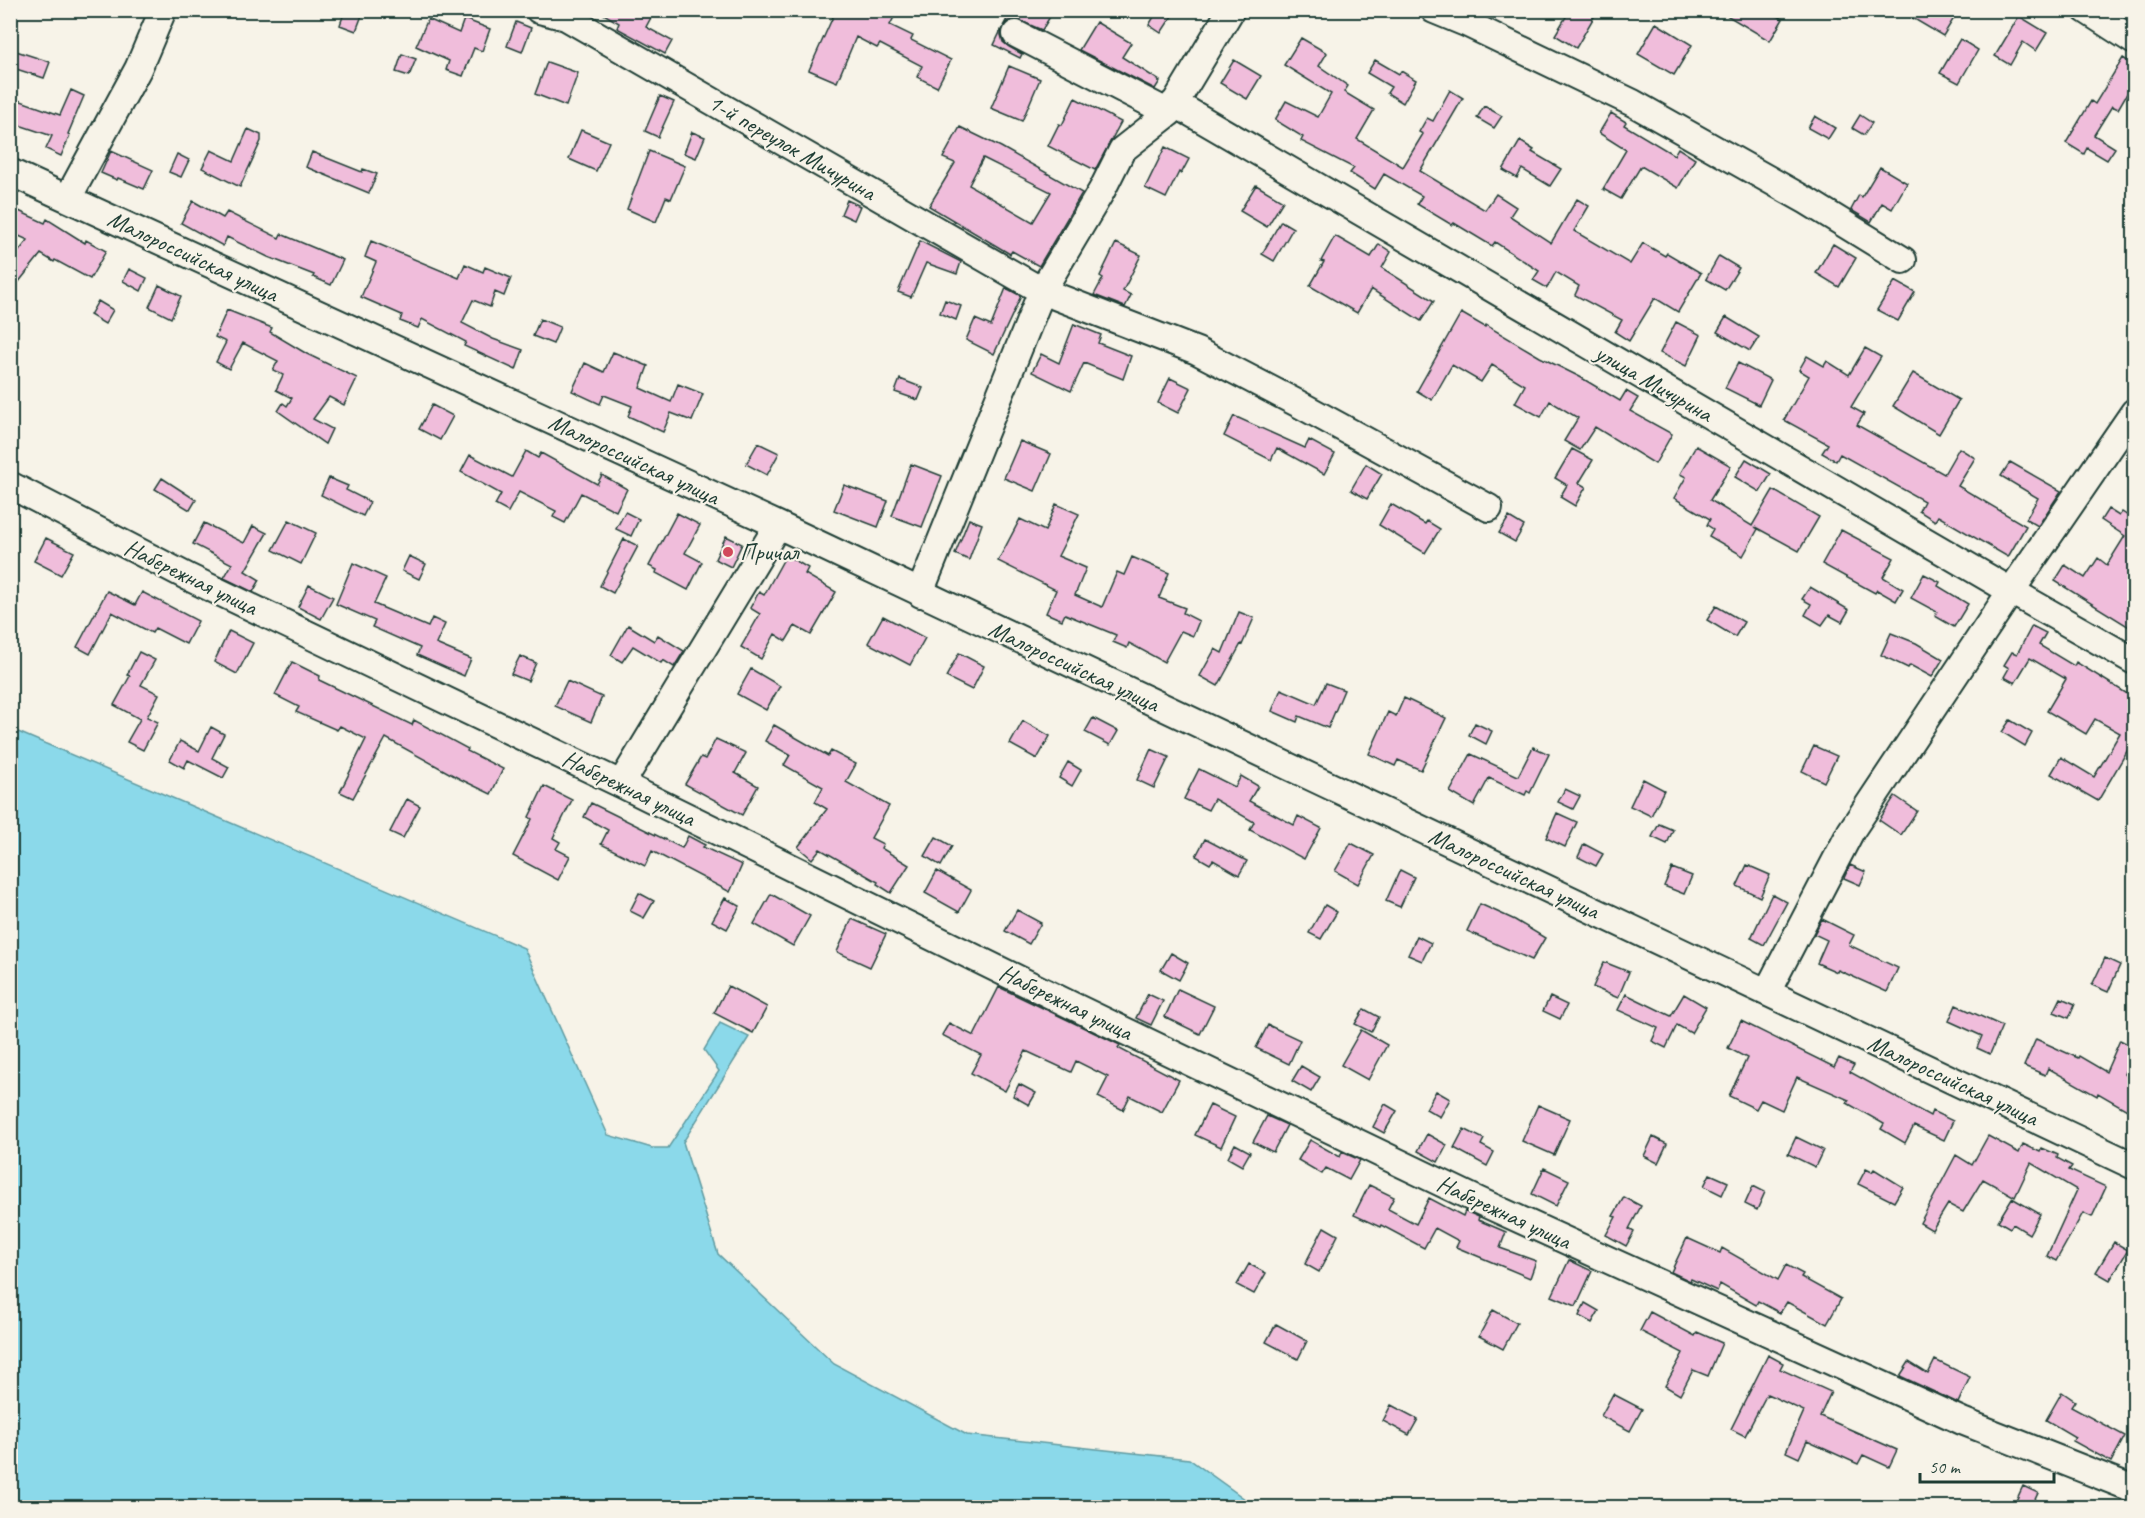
<svg xmlns="http://www.w3.org/2000/svg" width="2145" height="1518" viewBox="0 0 2145 1518" font-family="Caveat,sans-serif">
  <style>
    .water { fill: #8bd9ea; stroke: #609ba1; stroke-width: 1.5 }
    .building { fill: #f0bddb; stroke: #1f3d34; stroke-width: 1.5; fill-rule: evenodd }
    .lines { fill: none; stroke-linecap: round; stroke-linejoin: round }
    .minor-casing { stroke: #1f3d34; stroke-width: 30 }
    .minor { stroke: #f7f3e8; stroke-width: 26 }
    .poi-dot { fill: #d1495b; stroke: #f7f3e8; stroke-width: 2 }
    .labels { text-anchor: middle; dominant-baseline: central; stroke-width: 4.5; stroke-linejoin: round; paint-order: stroke }
    .street-label { font-size: 24px; fill: #1f3d34; stroke: #f7f3e8 }
    .poi-label { font-size: 24px; fill: #1f3d34; stroke: #f7f3e8; text-anchor: start }
  </style>
  <rect width="100%" height="100%" fill="#f7f3e8"/>
  <filter id="ink" filterUnits="userSpaceOnUse"><feTurbulence type="fractalNoise" baseFrequency=".0167" numOctaves="2"/><feDisplacementMap in="SourceGraphic" scale="12" xChannelSelector="R" yChannelSelector="G"/><feConvolveMatrix kernelMatrix="1 2 1 2 8 2 1 2 1" color-interpolation-filters="sRGB"/></filter>
  <g filter="url(#ink)">
    <path class="water" d="M11 729 524 948 608 1135 652 1148H668L719 1071 704 1050 720 1023 749 1037 683 1142 718 1254 834 1364 967 1435 1189 1459 1256 1507H11Z"/>
    <path class="building" d="M345 10H364L356 31 340 25Z
      M597 10H655L646 27 672 41 665 54 617 28 619 23Z
      M836 10H881L894 17 890 25 913 36 911 40 951 60 937 87 917 77 922 66 880 44 877 48 856 37 837 82 809 70Z
      M1012 10H1054L1042 30 1016 19 1008 21 1003 26Z
      M1158 10H1176L1161 33 1149 25Z
      M1570 10H1598L1576 48 1555 35Z
      M1718 10H1768L1783 19 1770 41Z
      M1899 10H1959L1943 36Z
      M2019 16 2047 33 2036 51 2023 42 2010 65 1995 56Z
      M428 19 459 33 464 19 490 29 482 51 474 48 463 76 446 70 449 61 416 46Z
      M516 22 531 28 522 52 507 46Z
      M1096 22 1131 43 1122 57 1160 81 1155 89 1079 50Z
      M1656 23 1692 45 1674 75 1638 54Z
      M1002 28 1001 35 1003 42 1009 47 1022 54 1020 58 994 45Z
      M1301 38 1327 53 1319 66 1348 86 1344 92 1374 110 1357 139 1403 167 1423 134 1419 132 1427 118 1433 121 1450 90 1463 98 1420 171 1485 210 1496 194 1516 207 1510 216 1551 243 1577 199 1589 206 1574 231 1630 264 1643 243 1665 256 1667 253 1701 273 1678 312 1655 298 1629 341 1615 332 1622 320 1575 295 1579 286 1556 272 1547 288 1533 280 1539 271 1495 242 1492 246 1454 223 1452 225 1417 204 1422 196 1384 174 1375 189 1350 173 1354 168 1301 141 1303 137 1275 120 1286 101 1318 117 1331 94 1284 65Z
      M1960 39 1978 50 1959 83 1940 73Z
      M10 49 50 62 44 78 10 67Z
      M402 54 416 59 409 76 396 72Z
      M2123 58 2134 65V93L2129 90 2118 109 2112 106 2094 135 2115 148 2107 160 2087 148 2084 154 2066 143 2091 101 2095 104Z
      M1234 60 1261 76 1247 99 1220 83Z
      M1375 60 1399 74 1401 71 1416 80 1403 103 1387 93 1391 87 1367 73Z
      M547 62 578 73 566 106 535 94Z
      M1009 66 1040 79 1022 121 991 108Z
      M71 90 84 96 68 134 70 135 61 156 46 149 52 136 10 122V97L60 115Z
      M660 96 674 102 658 137 645 131Z
      M1075 98 1121 122 1095 170 1048 146 1059 124 1062 125Z
      M1484 106 1502 116 1494 128 1477 118Z
      M1611 113 1626 122 1624 125 1674 155 1678 148 1695 159 1678 188 1641 166 1621 199 1603 189 1626 150 1599 133Z
      M1860 115 1872 123 1864 135 1852 128Z
      M1815 116 1835 128 1828 139 1808 128Z
      M960 127 1001 147 1082 193 1039 266 1012 251 1010 254 929 206 955 163 943 158ZM983 158 1051 192 1033 222 969 185Z
      M248 129 261 135V141L240 187 202 168 211 150 234 161Z
      M581 130 609 142 596 171 569 159Z
      M692 132 705 137 696 158 684 153Z
      M1520 141 1534 150 1532 152 1561 169 1550 186 1522 169 1517 178 1503 170Z
      M1165 147 1189 159 1181 174 1179 172 1166 198 1145 188Z
      M111 151 153 170 144 189 118 178 117 180 101 173Z
      M649 151 685 166 671 199 666 197 656 222 627 209Z
      M312 152 362 172 363 169 377 174 369 193 306 167Z
      M177 154 189 160 181 177 169 172Z
      M1880 167 1907 183 1892 209 1882 203 1871 222 1851 210 1859 195 1862 197Z
      M1256 185 1283 201 1267 227 1240 211Z
      M847 200 860 206 854 220 841 214Z
      M193 201 223 218 227 212 279 238 281 234 343 260 331 285 313 277 314 275 268 257 227 237 223 246 181 223Z
      M10 207 45 223 47 219 85 243 86 240 106 251 90 279 55 260 54 262 41 254 10 293V262L28 240 10 232Z
      M1281 221 1293 228 1274 261 1262 254Z
      M1335 236 1371 257 1379 244 1391 252 1382 268 1434 301 1421 321 1371 289 1357 313 1310 286 1324 262 1321 261Z
      M371 241 459 278 465 264 483 272 485 267 511 278 504 296 495 292 490 307 473 300 462 323 493 339 523 350 516 370 464 346 466 342 422 319 418 328 400 321 402 315 361 297 376 262 365 257Z
      M920 241 961 262 957 274 926 263 911 297 898 292Z
      M1116 243 1141 255 1123 291 1131 295 1125 307 1094 295 1103 278 1100 276Z
      M1833 244 1856 258 1839 287 1816 273Z
      M1719 256 1739 268 1725 290 1706 279Z
      M129 269 147 278 141 291 123 281Z
      M1895 281 1915 292 1898 321 1877 310Z
      M159 285 181 296 171 318 149 307Z
      M1006 288 1021 296 994 354 966 340 975 319 991 326Z
      M945 300 961 306 956 320 940 313Z
      M98 301 113 310 105 324 90 315Z
      M227 310 272 328 270 332 307 354 357 378 344 405 329 397 313 419 332 429 325 444 278 411 283 403 287 406 292 398 276 390 283 375 273 370 278 361 243 343 229 369 216 362 226 342 215 337Z
      M1461 313 1485 327 1486 325 1540 357 1580 377 1620 401 1626 391 1638 398 1630 411 1672 434 1655 464 1595 427 1580 450 1564 441 1578 418 1550 401 1541 417 1515 403 1525 385 1492 365 1481 382 1452 365 1432 400 1417 391Z
      M1726 317 1759 337 1750 351 1717 332Z
      M540 319 560 327 553 344 533 336Z
      M1676 322 1701 335 1686 366 1660 353Z
      M1074 324 1101 335 1098 343 1131 356 1123 379 1084 363 1071 391 1032 372 1041 354 1059 363Z
      M1865 348 1881 357 1851 407 1864 414 1857 425 1944 474 1959 448 1975 458 1958 486 2026 526 2008 557 1938 516 1935 521 1919 511 1924 501 1840 454 1836 461 1822 453 1828 444 1784 420 1809 376 1799 370 1807 356 1824 366 1827 361 1849 375Z
      M613 352 648 366 640 388 671 402 678 384 703 394 692 421 671 413 663 432 628 416 632 406 604 395 600 404 572 391 585 363 604 372Z
      M1738 363 1771 380 1759 405 1725 388Z
      M1913 373 1959 400 1939 434 1893 406Z
      M1170 378 1191 388 1178 413 1158 403Z
      M900 379 923 388 918 400 895 392Z
      M432 405 453 416 440 440 419 429Z
      M1234 416 1305 448 1309 440 1335 454 1324 474 1277 448 1271 460 1224 436Z
      M1020 441 1051 454 1035 491 1004 478Z
      M758 443 779 453 767 475 746 464Z
      M1696 446 1731 466 1710 500 1752 526 1773 490 1819 517 1799 551 1755 527 1758 529 1743 556 1709 536 1713 529 1707 525 1710 519 1674 498 1686 477 1680 474Z
      M1572 449 1593 460 1579 483 1586 487 1575 506 1560 497 1567 485 1555 478Z
      M526 451 538 458 541 453 597 484 602 475 627 489 616 511 581 493 565 523 553 517 556 511 519 492 508 512 495 505 501 494 461 472 470 455 512 477Z
      M1746 459 1771 474 1760 492 1735 477Z
      M2010 462 2061 491 2038 526 2026 519 2038 498 2001 476Z
      M911 464 942 476 922 527 892 516Z
      M1366 464 1382 474 1367 499 1351 490Z
      M162 478 196 500 190 510 155 489Z
      M329 478 348 486 346 490 370 502 363 516 321 495Z
      M844 485 888 501 878 527 834 510Z
      M1056 504 1079 514 1058 556 1086 568 1075 595 1102 607 1117 572 1124 575 1132 557 1169 573 1159 598 1185 608 1183 613 1199 621 1193 636 1181 631 1164 662 1129 643 1127 648 1113 642 1116 635 1065 614 1062 620 1046 613 1056 590 998 561 1020 519 1045 531Z
      M1391 504 1425 524 1427 521 1440 529 1425 553 1379 525Z
      M2108 509 2119 516 2122 512 2134 520V630L2055 581 2065 565 2085 578 2098 558 2107 565 2125 536 2101 520Z
      M625 512 639 519 631 536 616 529Z
      M677 513 700 525 685 553 702 562 688 590 656 573 657 570 649 566Z
      M1509 517 1524 526 1515 542 1499 533Z
      M969 519 982 524 969 560 955 554Z
      M289 520 316 533 301 564 273 550Z
      M204 523 244 543 253 526 267 533 245 571 260 580 253 592 224 578 232 564 193 544Z
      M1841 530 1894 558 1883 577 1903 589 1896 601 1877 590 1875 593 1822 564Z
      M726 536 742 544 731 567 715 559Z
      M46 538 74 552 61 575 34 561Z
      M624 539 638 546 613 593 600 586Z
      M786 555 808 568 805 574 836 592 811 635 795 626 786 641 775 634 761 659 741 647 760 614 750 608 759 592 764 595Z
      M409 556 426 564 419 579 402 571Z
      M353 563 386 578 374 604 428 627 432 618 445 624 436 644 471 659 464 676 417 655 420 648 372 627 375 621 336 604Z
      M1924 574 1940 582 1938 586 1968 604 1954 627 1935 616 1937 612 1911 598Z
      M309 585 333 597 321 619 298 607Z
      M1810 587 1849 610 1842 622 1829 615 1822 625 1805 615 1811 604 1802 599Z
      M107 591 135 605 142 592 198 621 186 644 155 628 152 633 112 612 90 654 77 647Z
      M1716 606 1744 622 1735 637 1707 620Z
      M1239 612 1254 618 1242 645 1241 644 1218 686 1200 676 1215 649 1222 653Z
      M883 616 925 638 910 665 868 643Z
      M628 625 654 641 658 635 684 651 674 667 663 660 661 663 633 646 622 662 611 655Z
      M2032 626 2046 633 2039 645 2074 666 2076 662 2134 698V741H2133L2098 801 2051 774 2061 757 2094 777 2120 733 2095 719 2086 734 2047 711 2066 679 2030 658 2015 683 2004 677 2009 668 2004 665 2012 652 2017 654Z
      M229 631 253 643 237 674 214 662Z
      M1891 633 1916 643 1943 659 1932 677 1910 665 1908 668 1881 655Z
      M139 652 155 660 141 685 159 694 147 717 158 722 143 750 127 742 140 719 114 705 130 676 127 675Z
      M959 653 984 666 972 690 946 677Z
      M520 656 536 663 528 681 511 674Z
      M292 662 320 676 319 680 412 725 414 720 468 749 467 751 503 769 491 794 460 779 386 738 353 798 340 792 366 739 340 726 337 730 296 712 299 707 275 695Z
      M751 669 780 686 766 710 737 694Z
      M567 681 602 697 591 722 555 706Z
      M1326 683 1344 690 1328 728 1299 716 1297 722 1272 711 1281 689 1316 704Z
      M1404 698 1446 718 1421 770 1398 760 1395 766 1369 754 1388 712 1396 716Z
      M1093 718 1118 731 1110 745 1085 732Z
      M2010 720 2032 733 2025 746 2002 732Z
      M1023 721 1050 736 1037 759 1010 744Z
      M1475 723 1492 731 1486 744 1469 735Z
      M774 725 828 756 831 751 856 764 846 782 889 806 871 838 883 844 881 848 909 865 891 893 877 884 878 882 820 849 812 859 798 847 827 809 815 802 823 787 784 765 790 755 765 741Z
      M211 727 224 734 212 758 229 767 223 778 188 760 184 768 170 760 180 741 199 751Z
      M716 739 746 753 735 773 758 786 742 815 685 784 701 757 705 759Z
      M1814 746 1837 756 1824 782 1802 771Z
      M1533 747 1549 754 1530 793 1527 791 1525 795 1489 778 1474 806 1450 792 1471 754 1518 776Z
      M1151 749 1169 757 1154 788 1137 780Z
      M1068 762 1081 770 1072 786 1059 778Z
      M1199 769 1235 787 1241 776 1258 786 1249 801 1294 825 1298 816 1321 828 1304 859 1250 830 1254 822 1214 799 1208 810 1184 799Z
      M1643 779 1664 790 1651 816 1630 806Z
      M544 786 572 800 553 838 560 842 556 849 570 856 558 880 513 856 532 819 529 817Z
      M1565 789 1580 796 1573 809 1558 802Z
      M1895 796 1917 811 1901 835 1879 820Z
      M407 799 420 806 403 838 390 832Z
      M591 803 682 848 688 836 705 845 703 847 742 865 730 892 652 851 645 866 601 844 608 830 584 817Z
      M1557 813 1577 822 1565 847 1546 838Z
      M1659 824 1673 830 1667 844 1652 837Z
      M936 837 952 846 941 866 925 856Z
      M1205 839 1247 861 1239 875 1213 860 1210 864 1196 856Z
      M1351 843 1374 855 1358 884 1335 871Z
      M1584 844 1603 854 1596 866 1578 857Z
      M1747 865 1770 875 1760 897 1737 886Z
      M1850 865 1866 872 1860 885 1844 878Z
      M1672 868 1692 876 1684 894 1664 886Z
      M1400 870 1414 877 1400 907 1386 901Z
      M937 871 971 890 959 912 925 893Z
      M639 893 654 901 644 918 630 911Z
      M771 894 810 916 793 946 754 924Z
      M1772 894 1787 902 1764 945 1751 938Z
      M725 898 740 906 727 929 712 921Z
      M1480 904 1515 920 1545 938 1532 960 1467 931Z
      M1325 905 1337 912 1321 939 1309 933Z
      M1017 910 1041 923 1029 944 1005 931Z
      M852 919 886 934 870 967 837 952Z
      M1822 919 1854 935 1849 945 1898 968 1887 992 1838 970 1837 972 1817 963 1827 940 1814 934Z
      M1417 936 1431 943 1422 961 1408 955Z
      M1171 953 1188 963 1179 980 1161 970Z
      M2105 958 2120 965 2108 992 2092 985Z
      M1604 962 1629 972 1618 998 1593 987Z
      M728 986 767 1007 753 1033 714 1013Z
      M999 987 1120 1045 1118 1048 1179 1080 1162 1112 1130 1096 1123 1110 1098 1097 1108 1077 1076 1061 1071 1072 1026 1051 1005 1091 971 1073 981 1055 942 1035 949 1023 974 1036Z
      M1178 989 1214 1006 1200 1034 1165 1017Z
      M1148 994 1163 1001 1151 1025 1136 1018Z
      M1626 994 1671 1016 1684 994 1706 1007 1691 1033 1677 1025 1666 1048 1652 1041 1658 1028 1618 1010Z
      M1550 997 1567 1005 1560 1019 1543 1011Z
      M2061 998 2075 1004 2069 1018 2054 1012Z
      M1956 1005 2002 1026 1990 1054 1977 1048 1982 1036 1949 1021Z
      M1364 1009 1379 1017 1371 1032 1355 1024Z
      M1741 1021 1834 1067 1839 1058 1854 1065 1850 1072 1930 1116 1932 1111 1953 1121 1944 1140 1914 1126 1905 1143 1881 1129 1884 1124 1847 1103 1849 1100 1797 1077 1782 1110 1761 1100 1756 1109 1729 1096 1747 1058 1728 1048Z
      M1268 1025 1300 1040 1289 1064 1256 1048Z
      M1361 1030 1387 1045 1368 1080 1341 1065Z
      M2036 1039 2078 1058 2079 1056 2106 1072 2120 1040 2134 1047V1051L2124 1074 2134 1080V1114L2098 1093 2097 1096 2048 1068 2045 1075 2024 1066Z
      M1301 1066 1320 1077 1311 1092 1292 1081Z
      M1019 1084 1036 1093 1029 1105 1013 1096Z
      M1436 1091 1450 1099 1440 1117 1426 1109Z
      M1385 1104 1397 1111 1384 1133 1373 1127Z
      M1210 1105 1235 1117 1221 1147 1195 1135Z
      M1538 1105 1570 1119 1554 1155 1522 1141Z
      M1267 1116 1287 1125 1273 1152 1253 1142Z
      M1464 1129 1484 1139 1481 1145 1494 1152 1487 1166 1454 1148Z
      M1427 1134 1447 1145 1438 1162 1418 1151Z
      M1988 1136 2019 1153 2023 1144 2040 1152 2042 1148 2058 1155 2057 1158 2072 1166 2069 1170 2106 1187 2092 1217 2083 1213 2056 1261 2047 1256 2077 1190 2031 1163 2015 1197 1983 1179 1963 1212 1948 1204 1932 1230 1920 1223 1956 1155 1972 1165Z
      M1653 1137 1667 1144 1658 1163 1644 1156Z
      M1796 1137 1823 1150 1815 1167 1788 1154Z
      M1310 1140 1340 1157 1342 1152 1360 1160 1349 1180 1326 1168 1322 1174 1298 1160Z
      M1235 1144 1250 1152 1242 1166 1228 1158Z
      M1544 1168 1569 1180 1556 1206 1532 1194Z
      M1866 1169 1872 1172 1874 1169 1903 1187 1894 1202 1858 1184Z
      M1710 1174 1728 1182 1722 1195 1704 1186Z
      M1369 1185 1394 1197 1388 1209 1416 1224 1429 1198 1463 1216 1465 1211 1479 1217 1478 1220 1506 1232 1500 1248 1536 1261 1530 1278 1456 1247 1459 1241 1435 1228 1424 1248 1381 1225 1380 1227 1354 1215Z
      M1753 1186 1765 1192 1757 1210 1745 1204Z
      M1624 1197 1641 1206 1629 1229 1634 1232 1626 1246 1606 1235 1616 1217 1613 1216Z
      M2012 1198 2040 1214 2029 1234 2013 1224 2010 1228 1998 1221Z
      M1324 1227 1338 1235 1319 1272 1305 1264Z
      M1687 1238 1720 1253 1722 1248 1778 1280 1786 1265 1803 1274 1801 1277 1841 1299 1827 1324 1787 1302 1780 1313 1758 1301 1756 1305 1720 1284 1717 1291 1691 1279 1690 1281 1671 1272Z
      M2114 1242 2128 1250 2110 1280 2096 1272Z
      M1569 1260 1592 1271 1576 1306 1552 1296Z
      M1249 1264 1266 1273 1254 1294 1237 1285Z
      M1585 1303 1599 1311 1592 1323 1579 1316Z
      M1493 1310 1517 1323 1503 1349 1479 1336Z
      M1650 1312 1695 1336 1697 1332 1722 1343 1708 1376 1693 1370 1680 1395 1665 1386 1683 1353 1640 1331Z
      M1276 1324 1307 1341 1298 1359 1266 1342Z
      M1768 1355 1783 1363 1780 1369 1831 1392 1820 1416 1897 1450 1889 1467 1863 1455 1858 1464 1807 1441 1799 1458 1786 1452 1804 1411 1767 1394 1745 1436 1731 1429Z
      M1935 1360 1970 1377 1958 1403 1900 1376 1909 1362 1928 1374Z
      M2062 1392 2075 1401 2071 1407 2125 1436 2111 1462 2073 1441 2075 1437 2046 1420Z
      M1613 1394 1642 1409 1630 1431 1601 1416Z
      M1391 1405 1418 1419 1409 1435 1383 1421Z
      M2023 1486 2038 1493 2031 1508H2024L2015 1503Z"/>
    <g class="lines">
      <defs>
        <path id="minor" d="M539 10 566 17 1042 291 1197 351 1297 403 1489 508
          M1434 10 1468 24 1633 103 1807 201 1903 260
          M2086 10 2134 41
          M1016 34 1169 113
          M1174 103 2011 591 2134 661
          M10 172 778 525 2134 1166
          M68 198 138 69 163 10
          M10 485 190 578 621 784 1073 1006 1477 1200 1962 1421 2134 1489
          M921 594 925 580 1042 291 1102 190 1122 150 1169 113 1231 10
          M621 784 778 525
          M1767 992 1851 831 2011 591 2134 412"/>
      </defs>
      <use href="#minor" class="minor-casing"/>
      <use href="#minor" class="minor"/>
    </g>
  </g>
  <circle class="poi-dot" cx="728" cy="552" r="6"/>
  <g class="labels">
    <g class="street-label">
      <text transform="translate(792 147) rotate(30)">1-й переулок Мичурина</text>
      <text transform="translate(193 256) rotate(25)">Малороссийская улица</text>
      <text transform="translate(1654 383) rotate(30)">улица Мичурина</text>
      <text transform="translate(634 459) rotate(25)">Малороссийская улица</text>
      <text transform="translate(191 577) rotate(26)">Набережная улица</text>
      <text transform="translate(1074 666) rotate(25)">Малороссийская улица</text>
      <text transform="translate(629 788) rotate(26)">Набережная улица</text>
      <text transform="translate(1514 873) rotate(25)">Малороссийская улица</text>
      <text transform="translate(1066 1002) rotate(26)">Набережная улица</text>
      <text transform="translate(1953 1080) rotate(25)">Малороссийская улица</text>
      <text transform="translate(1504 1212) rotate(25)">Набережная улица</text>
    </g>
    <g class="poi-label">
      <text x="740" y="552">Причал</text>
    </g>
  </g>
  <rect width="2145" height="1518" fill="none" stroke="#f7f3e8" stroke-width="36"/>
  <rect x="18" y="18" width="2109" height="1482" fill="none" stroke="#1f3d34" stroke-width="2" filter="url(#ink)"/>
  <path d="M1920 1473v9h134v-9" fill="none" stroke="#1f3d34" stroke-width="3"/>
  <text x="1929" y="1473" font-size="18" fill="#1f3d34" stroke="#f7f3e8" stroke-width="4.5" paint-order="stroke">50 m</text>
</svg>
